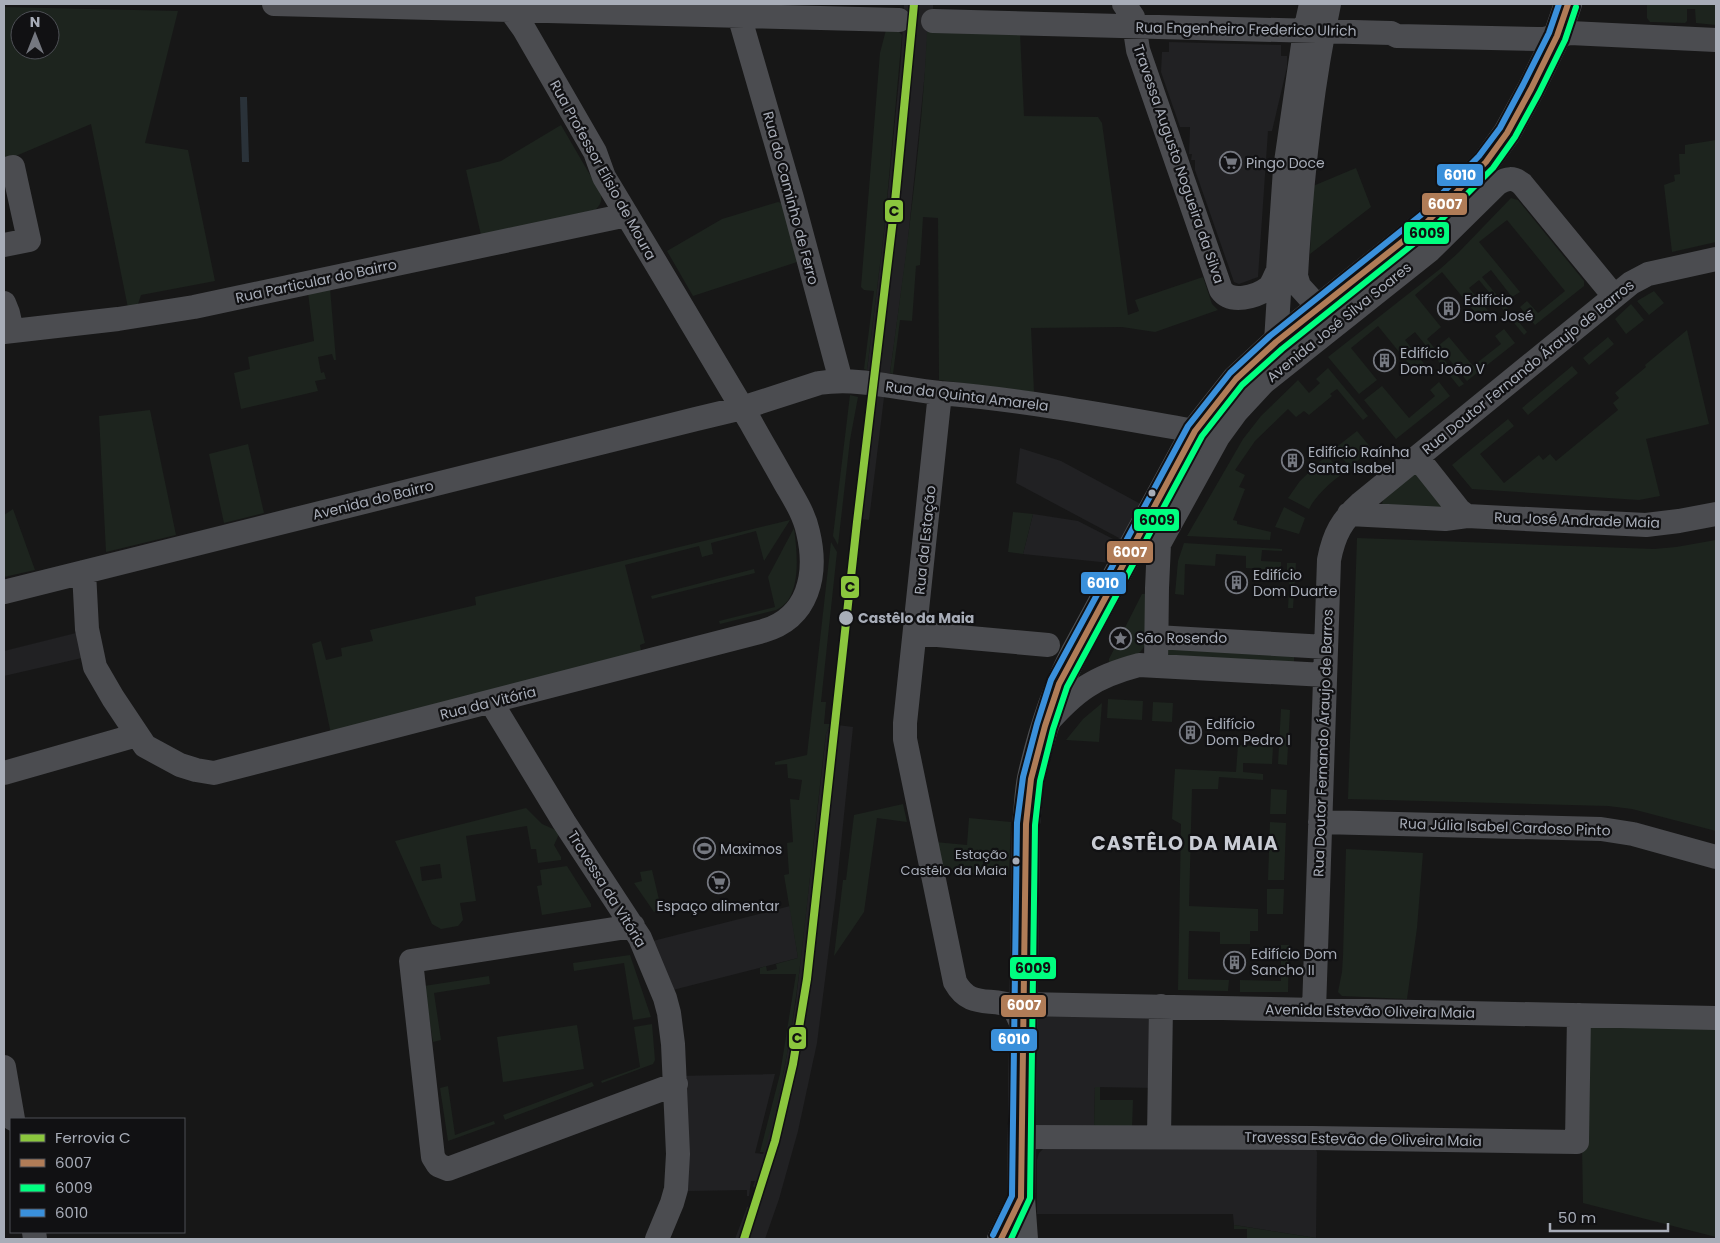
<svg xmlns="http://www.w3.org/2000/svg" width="1720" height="1243" viewBox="0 0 1720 1243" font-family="Poppins,sans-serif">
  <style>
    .built { fill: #212123 }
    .green { fill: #1d241e; fill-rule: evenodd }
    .water { fill: #2a3239 }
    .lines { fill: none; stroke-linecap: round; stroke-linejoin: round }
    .minor { stroke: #4b4c50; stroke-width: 24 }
    .major { stroke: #4d4f52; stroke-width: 28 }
    .bus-1-casing { stroke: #111113; stroke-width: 10 }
    .bus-2-casing { stroke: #111113; stroke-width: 10 }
    .bus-3-casing { stroke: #111113; stroke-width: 10 }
    .bus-1 { stroke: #b07c57; stroke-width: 6 }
    .bus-2 { stroke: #00ff80; stroke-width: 6 }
    .bus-3 { stroke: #3a90db; stroke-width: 6 }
    .rail-1-casing { stroke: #111113; stroke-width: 11 }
    .rail-1 { stroke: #8bc63e; stroke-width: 8 }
    .bus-dot { fill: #a8adb8; stroke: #111113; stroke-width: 2 }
    .labels { text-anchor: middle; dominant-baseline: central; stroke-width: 4.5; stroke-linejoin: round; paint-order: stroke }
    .bus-label { font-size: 13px; fill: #a8adb8; stroke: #111113; text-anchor: end }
    .street-label { font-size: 14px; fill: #a8adb8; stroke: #111113 }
    .poi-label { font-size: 14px; fill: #a8adb8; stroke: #111113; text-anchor: start }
    .stop-label { font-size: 14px; font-weight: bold; fill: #a8adb8; stroke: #111113; text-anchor: start }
    .district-label { font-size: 19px; font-weight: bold; letter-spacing: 1px; fill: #c9ccd4; stroke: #111113 }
    .line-badge { stroke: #111113; stroke-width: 2 }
    .badge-label { font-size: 14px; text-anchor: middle; font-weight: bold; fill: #fff }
    .pale-badge-label { font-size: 14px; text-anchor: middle; font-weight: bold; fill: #111 }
  </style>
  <rect width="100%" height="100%" fill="#171717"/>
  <path class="built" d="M904 4H933V12H929L925 72 907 249 890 373H887L869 520 853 518 870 370H867L884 232 901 60Z
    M1169 42 1281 45V56H1287V67L1272 131H1268L1258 277 1239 284 1234 282 1195 170V160H1191L1192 154H1189L1190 127H1180L1161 72 1162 52H1169Z
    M1020 448 1061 461 1150 509 1120 564 1023 554 1033 514 1078 521 1117 541 1119 538 1016 483Z
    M80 632 86 657 4 676V651Z
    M830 724 853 727 836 893 817 1043 798 1131 779 1199 765 1239H735L747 1207 749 1206 755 1189 753 1186 755 1181H751L749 1196H747V1190L688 1191 677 1076 775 1074 755 1153 763 1154 784 1071 796 1001 826 734Z
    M790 906 798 958 665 992 645 943Z
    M1025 1005 1159 1008 1157 1088 1095 1087 1094 1129 1024 1135Z
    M1045 1147 1315 1148 1317 1152 1316 1238 1234 1225 1233 1214H1037V1160L1039 1153Z"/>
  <path class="green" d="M1647 4H1716V25L1696 23 1695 9H1687V21L1685 23 1650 22 1647 18Z
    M4 7 178 11 145 143 188 150 215 281 141 295 137 307 128 308 91 124 4 161ZM20 20H50V50H20Z
    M886 30 898 31 902 35 884 232 867 370 864 369 874 291 864 290 861 287 880 53Z
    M927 32 1020 33 1024 116 1098 117 1102 123 1128 315 1139 311 1135 300 1203 277 1212 304 1218 310 1155 332 1122 327 1031 328 1034 392 939 380 938 218 923 217 920 265 916 266 912 321 900 320 893 374 890 373C905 260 922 146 927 32Z
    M561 125 600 192C603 199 601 205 595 210L481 235 466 170 501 161Z
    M1716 140V242L1672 252 1664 185 1675 181 1674 175 1680 174 1679 154H1685V145Z
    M1356 168 1371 207 1310 254 1313 186Z
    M1511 198 1518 200 1584 281V286L1535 325 1520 307 1527 301 1538 313 1565 291 1507 220 1479 242 1520 292 1512 297 1491 270 1482 277 1527 332 1524 335 1479 280 1469 288 1491 314 1482 321 1442 272 1415 295 1441 327 1427 339 1464 384 1459 387 1415 332 1405 340 1426 366 1417 374 1378 326 1351 348 1377 380 1359 394 1328 357 1440 269 1458 253Z
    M778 202 787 205 797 262 693 296 667 251 722 219Z
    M330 288 336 360H334L332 354 318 357 321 373 324 372 326 379 315 381 318 391 241 409 234 373 250 369 248 357 314 341 308 293Z
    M1654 291 1664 303 1649 315 1637 301Z
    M1631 304 1644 320 1626 334 1615 319Z
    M1504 329 1515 343 1467 381 1438 346 1449 337 1473 366 1501 344 1495 336Z
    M1687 330 1709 424 1646 439 1660 496 1639 500 1472 489 1452 465 1508 419 1514 426 1480 454 1504 483 1539 455 1543 460 1550 454 1556 461 1618 410 1613 403 1619 398 1615 393 1646 367 1645 365Z
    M1608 337 1614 344 1589 365 1583 358Z
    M1572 366 1578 373 1528 415 1522 408Z
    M1328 368 1368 416 1363 420 1337 389 1330 394 1332 396 1309 415 1304 411 1296 417 1288 409 1255 441 1235 470 1245 475 1239 487 1245 489 1233 520 1237 521V524L1271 532 1270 540 1187 536 1243 439 1261 416 1298 380 1309 393 1320 383 1316 379Z
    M1439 382 1450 396 1396 439 1364 400 1382 386 1409 418 1435 396 1430 390Z
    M850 395 858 397 850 440 838 545 833 536Z
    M150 410 176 535 106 552 99 416Z
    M1357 431 1372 449 1350 467 1334 449Z
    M248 444 264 513 224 523 209 454Z
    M1327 455 1342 474C1330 483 1316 495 1309 509L1288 498 1300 481Z
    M1417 473 1442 500V509L1382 505 1383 499 1413 475Z
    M1284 507 1305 518 1299 534 1275 527Z
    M13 509 35 570 4 577V515Z
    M1013 512 1033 514 1023 554 1008 552Z
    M790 520 764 561 756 531 711 543 713 554 702 557 699 546 625 565 645 643 640 645 642 656 331 734 312 644 321 641 326 660 342 656 341 648 373 641 370 630 476 605 475 597Z
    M794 528C797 551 803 599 776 610L720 624 719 621 775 607 768 577Z
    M1357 538 1654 549 1676 547 1716 540V831L1632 809 1608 806 1348 799Z
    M831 542 837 552 821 702H826L824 724H830L826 734C819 791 813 848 807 905 798 988 788 1072 764 1152H760L780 1074 796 974H760V968L766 966 767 971 777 969 776 964 798 958 784 875 789 874 787 843 793 842 790 799 799 800 802 780 788 778 787 764 775 765V762L807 755Z
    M1184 543 1282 549V551L1262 550 1261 561 1281 562V570L1246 568V556L1216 554 1215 566 1185 564 1184 595 1175 594 1178 561Z
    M1287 563H1296L1293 608H1288L1290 571 1287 570Z
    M754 569 755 573 652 599 651 596Z
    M1142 594H1148L1145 645C1139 658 1124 659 1112 662H1109V659Z
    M1166 649 1294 656V663L1168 655Z
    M1108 699 1143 701 1142 720 1107 718Z
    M1153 702 1173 703 1172 722 1152 721Z
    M1102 703 1099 742 1066 740 1083 719Z
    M1281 709 1290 710 1287 765 1278 764Z
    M1238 745 1273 747 1272 764 1243 763V772L1263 774V780L1219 777 1218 789H1192L1189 906 1258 909V931H1250V944H1220V932L1189 931 1188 979 1229 980 1228 991 1178 990 1181 824 1172 819 1175 769 1236 772Z
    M1271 789 1287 790 1286 814H1270Z
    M903 804 907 822 877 818 864 912 834 956 843 880H846L854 815Z
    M526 808 542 824 560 832 554 845 561 857V860L538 863 536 849H531L527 826 466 836 476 901 460 903 463 920 458 926 441 929 432 924 395 841ZM440 864 442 878 422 881 420 867Z
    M969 818 1011 822 1009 875 963 873V871L941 869 935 842 967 845Z
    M1270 822 1286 823 1284 880H1268Z
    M1346 849 1423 853 1417 928 1407 999 1342 996 1338 992 1342 972 1343 956Z
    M567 866 591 904V907L542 915 537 886 542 885 540 870Z
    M652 870 661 908 654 912 634 883 642 881 640 872Z
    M1267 889H1284L1283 914H1267Z
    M1281 945H1289L1288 992H1240V980L1281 981Z
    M630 955 651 1017 633 1020 624 963 574 971 573 963Z
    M489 976 490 984 434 993 441 1040 433 1042 424 986Z
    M652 1024 655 1060 653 1064 602 1083 601 1081 640 1067 634 1027Z
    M577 1025 584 1069 503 1082 497 1037Z
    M1590 1027 1716 1029V1237L1583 1203 1582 1146Z
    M592 1082 594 1086 505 1120 503 1115Z
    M448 1086 455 1135 494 1121 495 1124 448 1141 440 1088Z
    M1095 1087H1100V1100H1133L1132 1129H1094Z
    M1234 1225 1316 1238V1239H1247V1229H1234Z"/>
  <path class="water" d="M240 97H247L249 162H242Z"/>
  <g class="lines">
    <path class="minor" d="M274 4 899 20
      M1124 4 1133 17 1138 50 1221 290C1231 304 1256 297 1268 288 1273 284 1274 277 1278 271
      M739 15 792 198 841 381
      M933 21 1391 33 1397 36 1538 39H1544L1570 33 1716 40
      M4 170 13 167 29 240 4 245
      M4 303 8 313 12 331
      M1319 308 1299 286 1296 276C1301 185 1310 93 1329 4
      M4 332 118 319 194 307 627 215
      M1276 342 1280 277 1278 271 1285 169 1305 31 1311 4
      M940 393 905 723V739L955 982C970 1009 989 997 1013 1006L1023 1027
      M1417 457 1459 510 1467 516
      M1349 514 1445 519 1467 516 1646 525 1679 521 1716 514
      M84 572 87 629 95 667 113 698 145 746 180 765 196 770 214 773 763 631C809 618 818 574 808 532 804 513 793 497 784 481 773 461 761 441 750 421 702 340 653 258 604 177L595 152 524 29 506 4
      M4 592 696 419 742 408 819 383C859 377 900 389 940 393 1026 400 1110 416 1195 431
      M915 633 1048 645
      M1156 637 1326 647
      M1156 665 1157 588 1159 544 1218 437 1237 411 1264 382 1430 250 1497 184C1507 178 1513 177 1522 184L1614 296
      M491 702 564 822 640 938 665 998 669 1013 673 1044 678 1154 676 1189 672 1203 657 1239
      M1045 725C1076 690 1094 677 1139 665L1325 675
      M4 773 137 735
      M1320 822 1601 829 1633 834 1716 857
      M633 926 411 961 433 1157 438 1165 448 1169 676 1084
      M1024 1004 1716 1018
      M1314 1010 1329 560C1334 534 1342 520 1361 503L1631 283 1648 274 1716 259
      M4 1067 13 1119
      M1022 1137 1313 1138 1577 1142 1579 1015
      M1159 1137 1161 1006
      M34 1232 35 1239"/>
    <path class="major" d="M1001 1239 1021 1199
      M1024 1239 1021 1198 1026 824C1028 809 1028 793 1031 778 1041 734 1054 692 1075 652L1195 431 1236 379 1276 342 1427 222 1486 162 1507 133 1531 89 1557 36 1568 4"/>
    <defs>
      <path id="bus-1" d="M1001 1239 1021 1198 1026 824 1031 779 1045 726 1059 684 1195 431 1236 379 1276 342 1427 222 1486 162 1507 133 1531 89 1557 36 1568 4"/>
      <path id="bus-2" d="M1011 1239 1030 1198 1035 825 1040 781 1053 729 1067 687 1202 436 1242 385 1282 349 1432 229 1493 168 1515 137 1539 93 1565 40 1576 7"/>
      <path id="bus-3" d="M993 1235 1012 1196 1017 823 1023 777 1037 724 1051 680 1188 426 1230 373 1270 336 1421 215 1479 156 1500 128 1523 85 1549 33 1559 4"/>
    </defs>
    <use href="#bus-1" class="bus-1-casing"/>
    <use href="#bus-2" class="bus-2-casing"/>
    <use href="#bus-3" class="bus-3-casing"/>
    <use href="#bus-1" class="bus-1"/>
    <use href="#bus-2" class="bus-2"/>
    <use href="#bus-3" class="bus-3"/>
    <defs>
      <path id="rail-1" d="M744 1239 775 1141 793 1064 807 979 857 522 895 202 914 4"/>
    </defs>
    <use href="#rail-1" class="rail-1-casing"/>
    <use href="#rail-1" class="rail-1"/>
  </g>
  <defs>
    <symbol id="supermarket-ring" viewBox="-11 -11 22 22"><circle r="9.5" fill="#111113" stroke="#757880" stroke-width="1.5"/><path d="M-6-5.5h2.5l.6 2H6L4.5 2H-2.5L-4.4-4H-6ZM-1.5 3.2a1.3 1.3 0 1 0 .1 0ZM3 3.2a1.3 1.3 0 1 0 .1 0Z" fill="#757880"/></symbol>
    <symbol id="building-ring" viewBox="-11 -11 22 22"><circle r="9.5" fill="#111113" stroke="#757880" stroke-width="1.5"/><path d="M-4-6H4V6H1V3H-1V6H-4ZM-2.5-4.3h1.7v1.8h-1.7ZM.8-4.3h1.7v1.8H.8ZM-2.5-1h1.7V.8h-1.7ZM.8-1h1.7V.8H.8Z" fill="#757880"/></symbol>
    <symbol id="sight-ring" viewBox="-11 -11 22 22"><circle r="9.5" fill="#111113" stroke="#757880" stroke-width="1.5"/><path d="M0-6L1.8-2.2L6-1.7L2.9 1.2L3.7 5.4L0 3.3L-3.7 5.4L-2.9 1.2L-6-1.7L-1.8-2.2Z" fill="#757880"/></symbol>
    <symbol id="stadium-ring" viewBox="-11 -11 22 22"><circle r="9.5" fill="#111113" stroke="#757880" stroke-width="1.5"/><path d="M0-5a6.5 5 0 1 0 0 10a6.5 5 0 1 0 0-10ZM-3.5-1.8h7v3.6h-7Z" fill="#757880"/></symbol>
  </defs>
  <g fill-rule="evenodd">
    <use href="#supermarket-ring" x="1218" y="150" width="25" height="25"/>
    <use href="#building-ring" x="1436" y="296" width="25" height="25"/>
    <use href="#building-ring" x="1372" y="348" width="25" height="25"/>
    <use href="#building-ring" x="1280" y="448" width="25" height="25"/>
    <use href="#building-ring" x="1224" y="570" width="25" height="25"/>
    <use href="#sight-ring" x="1108" y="626" width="25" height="25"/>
    <use href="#building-ring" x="1178" y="720" width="25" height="25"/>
    <use href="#stadium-ring" x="692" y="836" width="25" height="25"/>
    <use href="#supermarket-ring" x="706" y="870" width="25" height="25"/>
    <use href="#building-ring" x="1222" y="950" width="25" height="25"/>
  </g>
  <g class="bus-dot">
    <circle cx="1152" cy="493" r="4.5"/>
    <circle cx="846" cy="618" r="8"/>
    <circle cx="1016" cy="861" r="4.5"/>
  </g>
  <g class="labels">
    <g class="bus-label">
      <text x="1007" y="854">Estação<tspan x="1007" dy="16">Castêlo da Maia</tspan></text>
    </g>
    <g class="street-label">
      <text transform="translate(1246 29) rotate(1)">Rua Engenheiro Frederico Ulrich</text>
      <text transform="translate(1179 164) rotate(71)">Travessa Augusto Nogueira da Silva</text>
      <text transform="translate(603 170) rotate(61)">Rua Professor Elísio de Moura</text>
      <text transform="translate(791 198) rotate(75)">Rua do Caminho de Ferro</text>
      <text transform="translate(316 281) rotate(-12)">Rua Particular do Bairro</text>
      <text transform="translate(1339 322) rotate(-39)">Avenida José Silva Soares</text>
      <text transform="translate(1528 367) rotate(-39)">Rua Doutor Fernando Áraujo de Barros</text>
      <text transform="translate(967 396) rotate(7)">Rua da Quinta Amarela</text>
      <text transform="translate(373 500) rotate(-14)">Avenida do Bairro</text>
      <text transform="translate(1577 520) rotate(2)">Rua José Andrade Maia</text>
      <text transform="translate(925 540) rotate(-84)">Rua da Estação</text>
      <text transform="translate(488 703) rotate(-14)">Rua da Vitória</text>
      <text transform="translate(1323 743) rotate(-88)">Rua Doutor Fernando Áraujo de Barros</text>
      <text transform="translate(1505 827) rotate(2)">Rua Júlia Isabel Cardoso Pinto</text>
      <text transform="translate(607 889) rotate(58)">Travessa da Vitória</text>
      <text transform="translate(1370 1011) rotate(1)">Avenida Estevão Oliveira Maia</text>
      <text transform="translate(1363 1139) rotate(1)">Travessa Estevão de Oliveira Maia</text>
    </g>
    <g class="poi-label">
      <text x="1246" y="163">Pingo Doce</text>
      <text x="1464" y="300">Edifício<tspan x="1464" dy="16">Dom José</tspan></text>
      <text x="1400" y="353">Edifício<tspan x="1400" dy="16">Dom João V</tspan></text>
      <text x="1308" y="452">Edifício Raínha<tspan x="1308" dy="16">Santa Isabel</tspan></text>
      <text x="1253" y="575">Edifício<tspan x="1253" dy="16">Dom Duarte</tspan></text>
      <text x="1136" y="638">São Rosendo</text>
      <text x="1206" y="724">Edifício<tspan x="1206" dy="16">Dom Pedro I</tspan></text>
      <text x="720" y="849">Maximos</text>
      <text x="718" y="906" text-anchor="middle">Espaço alimentar</text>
      <text x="1251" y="954">Edifício Dom<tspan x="1251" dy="16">Sancho II</tspan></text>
    </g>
    <g class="stop-label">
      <text x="858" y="618">Castêlo da Maia</text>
    </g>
    <g class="district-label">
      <text x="1185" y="843">CASTÊLO DA MAIA</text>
    </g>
  </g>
  <g class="line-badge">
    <rect x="1436" y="163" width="48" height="24" rx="5" fill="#3a90db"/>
    <rect x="1421" y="192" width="47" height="24" rx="5" fill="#b07c57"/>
    <rect x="884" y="199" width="20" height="24" rx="5" fill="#8bc63e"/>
    <rect x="1403" y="221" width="47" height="24" rx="5" fill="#00ff80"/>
    <rect x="1133" y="508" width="47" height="24" rx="5" fill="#00ff80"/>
    <rect x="1106" y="540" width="48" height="24" rx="5" fill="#b07c57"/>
    <rect x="1080" y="571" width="47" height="24" rx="5" fill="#3a90db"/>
    <rect x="840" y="575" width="20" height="24" rx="5" fill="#8bc63e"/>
    <rect x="1009" y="956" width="48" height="24" rx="5" fill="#00ff80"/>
    <rect x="1000" y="994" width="47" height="24" rx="5" fill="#b07c57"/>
    <rect x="788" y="1026" width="19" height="24" rx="5" fill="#8bc63e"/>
    <rect x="990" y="1028" width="48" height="24" rx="5" fill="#3a90db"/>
  </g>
  <g class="badge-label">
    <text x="1460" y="180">6010</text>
    <text x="1445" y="209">6007</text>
    <text x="1130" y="557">6007</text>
    <text x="1103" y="588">6010</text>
    <text x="1024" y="1010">6007</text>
    <text x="1014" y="1044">6010</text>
  </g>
  <g class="pale-badge-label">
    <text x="894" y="216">C</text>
    <text x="1427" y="238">6009</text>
    <text x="1157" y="525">6009</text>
    <text x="850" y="592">C</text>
    <text x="1033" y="973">6009</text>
    <text x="797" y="1043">C</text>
  </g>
  <rect width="1720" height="1243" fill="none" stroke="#a8adb8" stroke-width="10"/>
  <rect x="10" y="1118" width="175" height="115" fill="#111113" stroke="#4d4f55"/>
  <rect x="20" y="1134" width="25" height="8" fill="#8bc63e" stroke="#4d4f55"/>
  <text x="55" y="1143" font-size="15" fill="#a8adb8">Ferrovia C</text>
  <rect x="20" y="1159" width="25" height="8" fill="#b07c57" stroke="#4d4f55"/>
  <text x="55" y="1168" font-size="15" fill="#a8adb8">6007</text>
  <rect x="20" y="1184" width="25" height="8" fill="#00ff80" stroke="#4d4f55"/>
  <text x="55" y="1193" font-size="15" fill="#a8adb8">6009</text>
  <rect x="20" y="1209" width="25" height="8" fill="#3a90db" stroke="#4d4f55"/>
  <text x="55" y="1218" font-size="15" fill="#a8adb8">6010</text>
  <g transform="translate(35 35)"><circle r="24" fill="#111113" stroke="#4d4f55"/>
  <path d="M0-4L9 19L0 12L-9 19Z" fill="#757880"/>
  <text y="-8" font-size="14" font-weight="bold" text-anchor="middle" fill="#a8adb8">N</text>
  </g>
  <path d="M1550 1223v8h118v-8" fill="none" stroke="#a8adb8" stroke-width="2.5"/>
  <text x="1558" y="1223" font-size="15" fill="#a8adb8" stroke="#111113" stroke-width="4" paint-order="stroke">50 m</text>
</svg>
